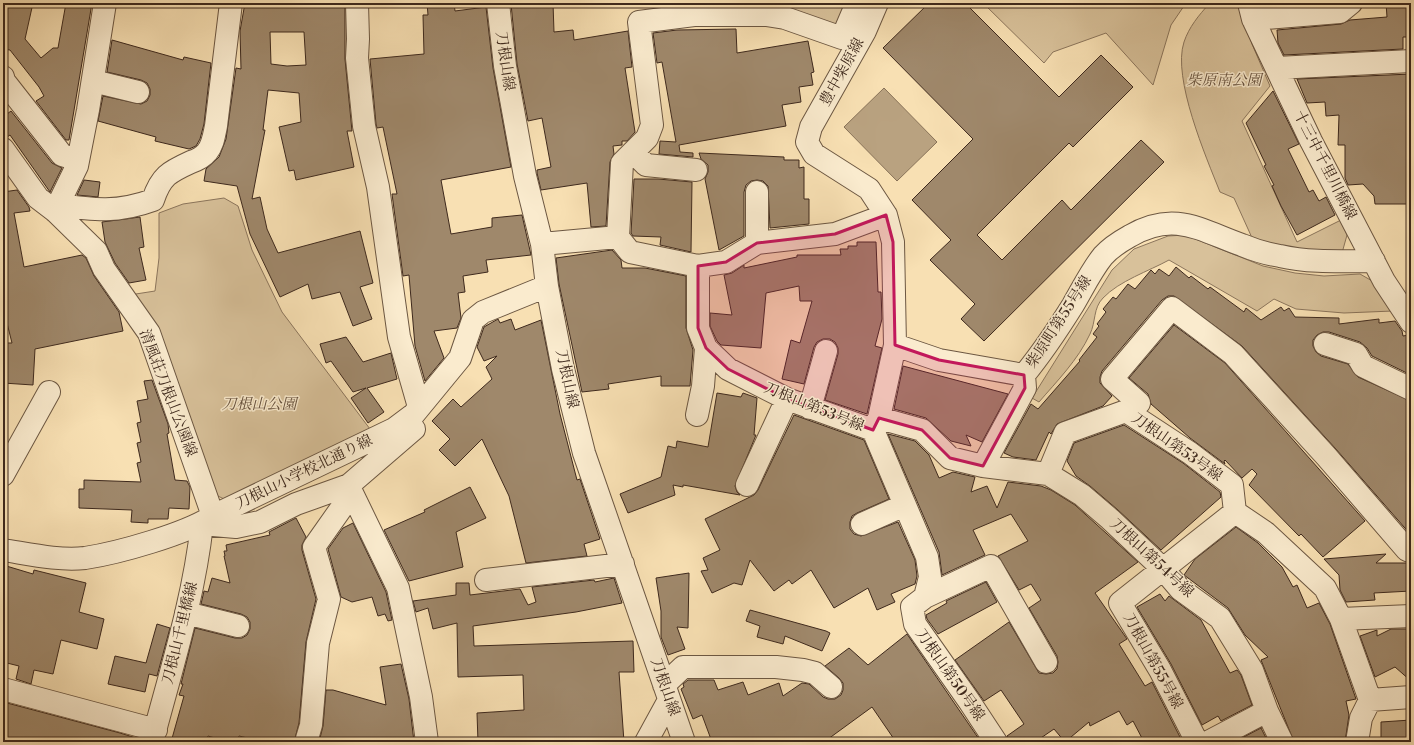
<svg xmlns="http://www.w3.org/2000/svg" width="1414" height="745" viewBox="0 0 1414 745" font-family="'Libre Bodoni','Noto Serif JP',serif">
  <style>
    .green { fill: #d8c19a; stroke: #8b755c }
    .water { fill: #b9a280; stroke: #887258 }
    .building { fill: #9f886b; stroke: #3e291d; fill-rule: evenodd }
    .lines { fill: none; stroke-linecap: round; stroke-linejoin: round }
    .minor-casing { stroke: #6c5742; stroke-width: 24 }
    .minor { stroke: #faebce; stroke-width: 22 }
    .marked { fill: #c2185b; fill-opacity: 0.2; stroke: #c2185b; stroke-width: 3; stroke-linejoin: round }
    .labels { text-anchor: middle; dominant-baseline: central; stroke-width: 3; stroke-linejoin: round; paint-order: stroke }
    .street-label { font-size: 15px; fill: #3e291d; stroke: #faebce }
    .park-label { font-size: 15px; font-style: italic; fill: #644f3c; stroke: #faebce }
  </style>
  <rect width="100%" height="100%" fill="#f8e0b3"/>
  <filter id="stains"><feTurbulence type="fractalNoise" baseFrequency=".005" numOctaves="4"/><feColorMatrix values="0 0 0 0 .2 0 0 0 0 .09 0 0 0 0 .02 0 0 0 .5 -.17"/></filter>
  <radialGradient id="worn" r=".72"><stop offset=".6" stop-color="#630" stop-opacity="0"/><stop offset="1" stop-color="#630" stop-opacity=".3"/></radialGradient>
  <path class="green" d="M787 3H849L840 25 832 28 785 9Z
    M983 3H1186L1171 25 1153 85 1106 33 1053 52 1044 63Z
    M1238 3 1252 44 1270 86 1242 121 1297 242 1341 220 1347 235 1342 253 1297 251 1253 240 1234 198 1220 192C1206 157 1172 78 1184 42 1189 27 1199 15 1209 4Z
    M224 198 238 206 252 250 282 312 370 429 228 501 214 494 123 296 155 291 159 258V213L183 204Z
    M1185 235 1263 266 1295 273 1324 276 1360 274 1374 282 1393 311 1344 313 1296 309 1274 299 1257 311 1169 260C1149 271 1119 281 1103 298 1093 308 1096 322 1090 334 1078 360 1057 381 1039 402L1032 398 1112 270 1134 249 1168 236Z"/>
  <path class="water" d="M884 88 937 142 897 181 844 127Z"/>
  <path class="building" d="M5 3H33L25 39 41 58 53 48H58L66 3H92L69 140H66L36 101 44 96 39 87 10 50 3 49V13Z
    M245 3H345V59L352 131H347L354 167 296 180 294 170 289 171 279 127 301 122 299 93 268 90 263 130H265L252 199 260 197 267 229 278 253 360 231 373 283 360 287 372 319 353 326 340 292 312 299 308 284 280 297 250 234 237 186 204 181 206 169 219 157 226 139 236 68 241 69 240 31ZM270 32H304L306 65 287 66 271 64Z
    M427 3H454L455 11 486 7 493 68 511 167 441 180 451 234 492 227V218L522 215 531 255 486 260 488 272 463 276 465 292 458 293 461 318 457 328 434 331 444 358 425 381 415 346 409 275 403 276 392 194H397L383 127 377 128 376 124 370 59 424 54 423 15H428Z
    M553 3 554 32 573 30 574 40 628 31 632 67 625 68 635 132 627 141H622V145L613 146 614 154 610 162 606 226 591 227 587 183 541 190 537 173V170L551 167 542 118 528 121 517 64 511 4Z
    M929 3H965L1059 97 1101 55 1133 87 1073 147 1069 143 977 235 1002 260 1062 200 1071 210 1141 140 1164 162 984 341 961 319 975 304 930 260 951 240 912 200 973 139 883 48Z
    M1386 3H1411V37H1403V49L1284 55 1278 43 1277 30 1341 24 1350 20 1387 17Z
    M736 29 737 53 808 41 814 72 811 73 813 85 799 87 801 102 782 105 786 126 679 145 680 152 693 153V157L659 154 660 141 676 142 662 62 657 63 653 33 677 30Z
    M112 40 183 60 184 57 211 63 204 124 200 139 196 146 189 149 155 141 156 137 98 121 103 96 141 104 147 101 150 95V89L147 83 141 80 107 72Z
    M1411 74 1408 204H1375L1374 196 1363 184 1348 185 1345 178V145H1338L1339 115 1326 116 1325 102 1307 103 1297 79Z
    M1273 91 1299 144 1288 149 1309 192 1313 190 1319 201 1326 197 1335 215 1297 235 1281 206 1272 186 1274 185 1264 166 1266 165 1246 123Z
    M11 111 52 163 62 168 50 192 10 135 7 137H3V117Z
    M699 153 784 157V160H799V168L804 167V199H809V224L770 228 768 186 763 181 757 180 751 181 746 185 744 192V236L719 250 705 179 708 172V165L701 159Z
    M634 179H658L692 182 691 252 660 245 661 237 633 236 631 233Z
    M84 180 100 182 98 197 77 195Z
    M17 190 29 207 30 211 14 213 24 267 82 255 86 258 94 276 119 312 123 331 35 349 33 385 3 383V343H12L3 307V192Z
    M140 217 144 247 139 248 146 280 129 283 115 263 105 242 102 222Z
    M857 242H876L878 292H881L882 319 875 346 882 348 867 414 825 400 838 354V348L835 342 830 339H823L817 342 814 347 804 384 782 379 791 340 800 343 812 301H800L799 286 766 293 761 348 721 345 717 341 710 326V313L732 315 724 275 732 273 744 265V268L797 257V255H841L840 249H848V246H857Z
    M612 250 621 260 622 268H645L686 276V328L693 350 690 386H661V376L608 384 609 389 582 392 559 284 556 258Z
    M1176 267 1189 278 1191 276 1208 289 1210 287 1244 312 1246 308 1261 320 1281 307 1284 311 1289 308 1295 317 1339 318V324L1379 319V323L1395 321 1402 331 1403 336 1409 335 1411 375 1372 356 1367 348 1360 342 1329 332H1323L1317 335 1313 340V346L1316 352 1321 356 1348 364 1358 377 1411 401V535L1335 448 1242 346 1174 296H1168L1162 300 1102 371 1100 377V383L1112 396 1103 406 1057 424 1051 434 1049 432 1036 460 1013 457 1004 453 1031 404 1038 409 1080 361 1079 360 1097 337 1093 334 1099 326 1097 324 1106 312 1103 309 1113 297 1116 299 1128 284 1135 289 1151 270 1155 274 1159 269 1169 276Z
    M498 319 500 323 511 319 515 330 541 320 560 414 577 480 580 479 600 539 584 544 587 556 526 563 509 496 482 439 455 466 439 450 450 439 432 421 453 399 461 407 492 379 486 367 497 356 484 361 477 347 484 327Z
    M1174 325 1225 363 1365 521 1323 557 1301 534 1299 536 1249 485 1257 474 1252 469 1242 478 1225 460 1224 461 1225 464 1190 438 1151 404 1148 394 1129 378Z
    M346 337 363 362 391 353 397 379 367 388 384 412 368 423 351 398 366 388 353 392 331 361 326 363 320 344Z
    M903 366 1008 394 982 442 966 435 971 446 951 441 926 418 894 409Z
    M152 380 168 424 169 433 167 434 175 480 187 481 190 487 189 509 169 508 168 519H148V523L131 522 132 510 79 508V489H84V480L141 482 137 463 141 462 137 443 141 442 137 423 141 422 137 401 148 399 144 381Z
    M717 393 741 397 743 393 757 398 754 435H756L735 486 737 492 740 495 683 485V487L673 485 675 495 628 513 620 494 661 477 668 446 676 448 677 441 708 447Z
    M794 415 864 440 889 499 857 513 852 516 850 522V529L854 534 861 536 898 522 915 560 917 576 915 584 891 594 895 602 877 610 868 588 834 608 811 570 792 584 789 580 774 591 750 560 742 585 734 583 712 593 701 571 708 570 703 558 720 550 705 519 754 495 758 490Z
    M1124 425 1183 463 1220 492 1221 497 1161 550 1118 510 1090 486 1076 476 1067 461 1074 443Z
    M888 434 915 441 929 455 939 478 953 472 975 477 971 492 987 486 997 508 1008 482 1041 486 1051 490 1075 505 1138 562 1095 593 1127 639 1119 644 1145 686 1152 682 1180 737 1170 742H1144L1133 721 1127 725 1119 711 1090 726 1089 722 1065 742 1054 729 1035 742H1008L1007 736 1024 724 1001 690 984 701 955 660 1009 622 1039 673 1046 674 1053 673 1057 669 1058 662 1057 656 1029 608 1041 600 1031 584 1019 590 998 556 1028 541 1011 514 973 530 985 555 942 575 939 552Z
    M470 487 486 518 456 532 463 567 409 581 384 530 425 512 424 510Z
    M296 518 306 537 302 545V550L316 599 306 642 299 723 294 742H264L239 736 237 742H228L208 736 205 742H171L184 696 179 695 183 684H181L195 628 235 638H242L247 635 250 629V622L247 617 241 614 201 604 204 591 208 592 212 578 230 583 224 556H225L224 551H227L226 545 270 535 269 532Z
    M353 523 386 592 392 620 388 621 385 614 378 616 372 597 352 602 341 597 328 549 343 528Z
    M1236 527 1258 543 1282 567 1293 587 1297 585 1307 608 1319 603 1330 624 1356 699 1346 701 1349 715 1345 742H1294L1261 660 1268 657 1245 635 1228 608 1184 575 1195 559Z
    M1386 554 1376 563H1409L1411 591 1374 593 1375 600 1346 602 1340 590 1339 575 1324 559Z
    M3 565 33 574 34 570 86 583 79 612 104 619 97 649 61 640 53 674 34 670 31 684 16 679 19 666 3 662Z
    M689 573 688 628 677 627 685 649 668 655 661 637V611L656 578Z
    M614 578 622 603 576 612 473 626 474 646 633 641 634 672H619L624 742H478L477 713 524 710 523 675 458 677 457 623 433 629 428 608 416 612 413 601 456 595V583H469L470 595 520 589 528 605 536 602 532 587 594 580 595 582Z
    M986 582 997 602 938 634 927 619 926 615 947 603 946 601Z
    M1160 594 1165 601 1169 596 1201 620 1230 673 1237 670 1241 675 1252 705 1221 721 1218 716 1202 725 1171 664 1137 607Z
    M750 610 826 631 830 633 822 651 785 636 783 644 757 637 760 626 746 621Z
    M157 624 170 628 157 676 149 674 145 692 108 684 115 656 146 663Z
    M1391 629H1408L1411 635V681L1395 667 1375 677 1360 636 1377 630V636Z
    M907 634 981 742H896L872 707 824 742H712L702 715 693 719 681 689 684 687 683 684 688 680H714L718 690 743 682 748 695 779 683 783 696 802 683 809 684 823 697 828 699H835L841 695 843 690V683L839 678 825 666 849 648 868 665Z
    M401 664 409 699 414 742H319L323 726 326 690H333L386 705 380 667Z
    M7 703 120 733 136 738 135 742H3V721Z
    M1411 720V742H1381V722Z
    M1261 728 1268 742H1238V740Z"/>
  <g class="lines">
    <defs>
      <path id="minor" d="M357 3 358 39 357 58 364 126 378 187 399 337 419 407
        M498 3 505 66 525 176 542 244 547 286 563 369 584 453 684 742
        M877 3 865 31 811 127 807 142 814 154 869 189 886 215 893 242 895 345 879 418
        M1249 3 1253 19 1311 141 1384 281 1411 322
        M1253 19 1340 12 1351 3
        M1277 68 1411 61
        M3 77 4 81 62 155 78 160
        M93 81 138 92
        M3 149 38 198 55 211 96 251 104 269 149 333 213 516
        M633 152 646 165 696 170
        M58 205C94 210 118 213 153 200 161 176 169 172 191 162 197 160 203 157 207 152 213 145 214 135 216 126L231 3
        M55 211 77 166 88 110 105 3
        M618 237 622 163 647 138 652 125 639 22 694 15H766L785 18 842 38 857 3
        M757 243V192
        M542 244 618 237 630 252 698 266 726 262 757 243 835 234 886 215
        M698 266V328L706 348 728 369 787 399 873 430 879 418 922 430 950 458 983 466 1048 474 1065 433 1126 411 1190 453 1232 485 1235 512 1266 533 1325 588 1341 619 1411 616
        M1325 344 1356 354 1363 366 1411 389
        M895 345 939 360 1024 375C1042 353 1058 329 1073 305 1083 288 1091 271 1103 256 1110 248 1121 241 1130 236 1174 210 1200 230 1242 245 1254 250 1267 254 1280 256 1310 263 1343 261 1374 261
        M810 408 826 351
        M1126 411 1139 403 1112 379 1172 308 1233 354 1326 456 1407 550 1411 551
        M697 415 703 386 706 348
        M873 430 927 557 930 577 925 597 912 607 915 624 969 701 996 742
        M983 466 1025 388 1024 375
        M1048 474 1082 495 1110 519 1163 569 1180 589 1220 618 1252 670 1267 711 1282 742
        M3 475 49 392
        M747 485 787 399
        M352 493 398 588 421 697 427 742
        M862 524 905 505
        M3 550C29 554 59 561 85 558 118 553 186 534 213 516L394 429 414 414 460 358 473 320 483 312 547 286
        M486 580 623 564
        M925 597 991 566 1046 662
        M186 613 238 626
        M1341 619 1370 700 1361 718 1357 742
        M664 685 683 667H776L803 670 815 673 831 687
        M3 689 156 730
        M1370 700 1411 697
        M152 742C171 670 194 598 202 524L236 527 260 522 296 504 349 485
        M306 742 311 725 318 643 329 599 314 547 352 493 349 485 414 429
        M646 742 669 700
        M1197 742 1160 670 1120 603 1235 512
        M1208 742 1267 711"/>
    </defs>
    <use href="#minor" class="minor-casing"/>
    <use href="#minor" class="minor"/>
  </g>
  <path class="marked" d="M886 215 893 242 895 345 939 360 1024 375 1025 388 983 466 950 458 922 430 879 418 873 430 787 399 728 369 706 348 698 328V266L726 262 757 243 835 234Z"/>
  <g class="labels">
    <g class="street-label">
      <text transform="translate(505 61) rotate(82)">刀根山線</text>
      <text transform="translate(842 72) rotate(-61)">豊中柴原線</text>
      <text transform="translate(1325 165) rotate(63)">十三中千里川橋線</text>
      <text transform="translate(1059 322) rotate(-57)">柴原町第55号線</text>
      <text transform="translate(567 379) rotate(78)">刀根山線</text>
      <text transform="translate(168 393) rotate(69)">清風荘刀根山公園線</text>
      <text transform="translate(814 407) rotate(22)">刀根山第53号線</text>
      <text transform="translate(1177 447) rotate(35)">刀根山第53号線</text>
      <text transform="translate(304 472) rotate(-26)">刀根山小学校北通り線</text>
      <text transform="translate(1152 558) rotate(43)">刀根山第54号線</text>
      <text transform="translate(180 633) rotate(-76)">刀根山千里橋線</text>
      <text transform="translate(1153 661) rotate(61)">刀根山第55号線</text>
      <text transform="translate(950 675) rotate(55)">刀根山第50号線</text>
      <text transform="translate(665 687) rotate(71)">刀根山線</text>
    </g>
    <g class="park-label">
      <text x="1224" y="80">柴原南公園</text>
      <text x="259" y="404">刀根山公園</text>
    </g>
  </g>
  <rect width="1414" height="745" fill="none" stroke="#f8e0b3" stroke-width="16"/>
  <rect x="4" y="4" width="1406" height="737" fill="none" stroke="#3e291d" stroke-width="2"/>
  <rect x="8" y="8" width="1398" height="729" fill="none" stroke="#3e291d"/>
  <rect width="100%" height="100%" filter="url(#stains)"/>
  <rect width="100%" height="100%" fill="url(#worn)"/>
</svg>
